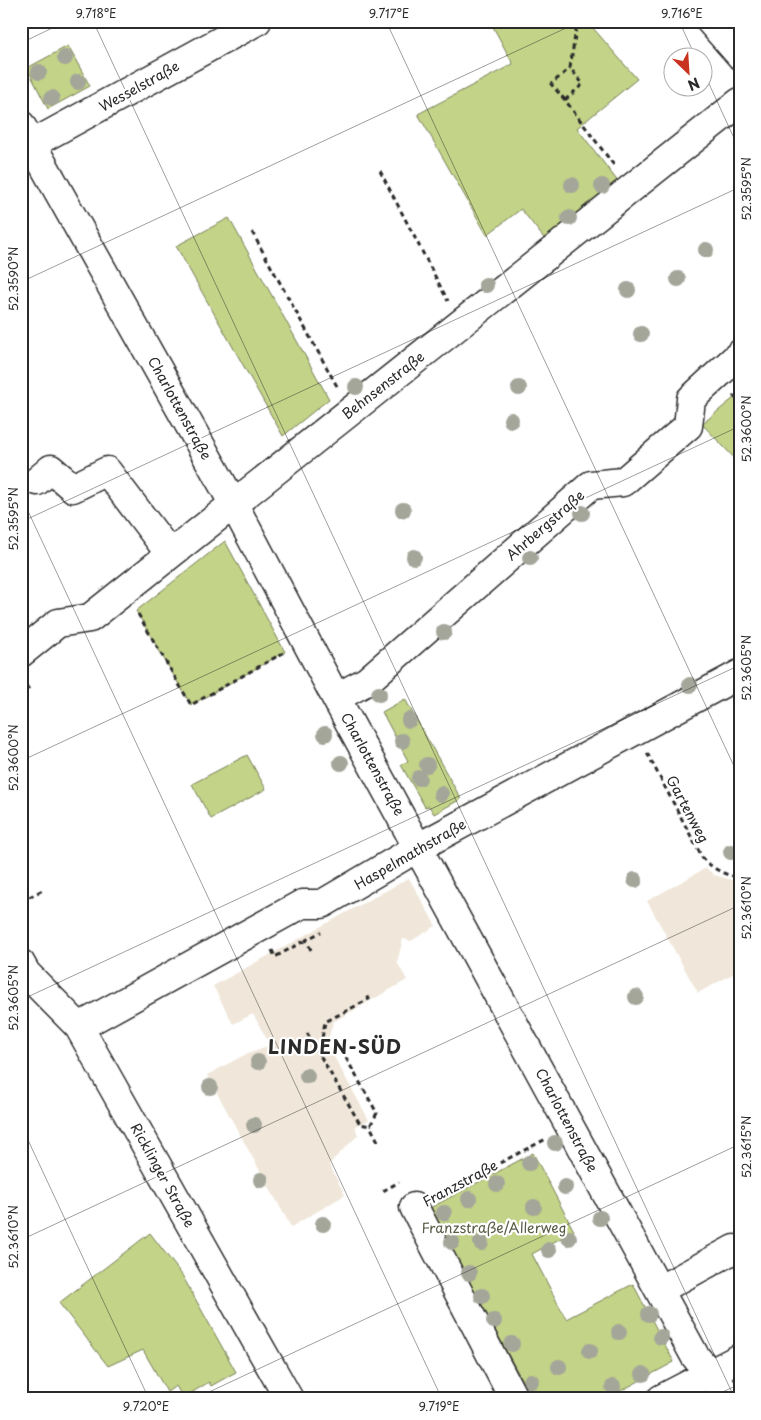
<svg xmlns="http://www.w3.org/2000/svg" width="761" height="1420" viewBox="0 0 761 1420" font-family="'Playpen Sans',sans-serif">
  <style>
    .built { fill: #f0e7da }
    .green { fill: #c3d387; stroke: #777f59 }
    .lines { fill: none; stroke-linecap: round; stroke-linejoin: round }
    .minor-casing { stroke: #2b2b2b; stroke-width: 31 }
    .major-casing { stroke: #2b2b2b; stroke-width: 31 }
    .path { stroke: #2b2b2b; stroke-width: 3; stroke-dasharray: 5 4; stroke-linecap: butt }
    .minor { stroke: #fff; stroke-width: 28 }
    .major { stroke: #fff; stroke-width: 28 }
    .tree { fill: #a4a69a }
    .ticks { fill: none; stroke: #2b2b2b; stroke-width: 1; stroke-opacity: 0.45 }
    .labels { text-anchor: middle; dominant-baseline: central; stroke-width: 4.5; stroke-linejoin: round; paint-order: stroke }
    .street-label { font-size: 14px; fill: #2b2b2b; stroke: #fff }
    .park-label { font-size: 14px; fill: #595d47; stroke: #fff }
    .district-label { font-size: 19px; font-weight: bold; letter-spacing: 1px; fill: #2b2b2b; stroke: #fff }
    .neatline { fill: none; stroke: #2b2b2b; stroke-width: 2 }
    .ticks-label { font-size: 12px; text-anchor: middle; fill: #2b2b2b }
  </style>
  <rect width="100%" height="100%" fill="#fff"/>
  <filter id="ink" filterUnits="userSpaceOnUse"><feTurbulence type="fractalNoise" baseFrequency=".02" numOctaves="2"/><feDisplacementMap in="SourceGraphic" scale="10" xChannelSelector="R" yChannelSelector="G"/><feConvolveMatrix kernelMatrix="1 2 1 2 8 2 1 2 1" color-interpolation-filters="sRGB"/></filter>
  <g filter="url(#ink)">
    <path class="built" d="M706 868 714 875 740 882V970L698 993 647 901Z
      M409 878 436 926 411 941 403 939 397 962 407 980 333 1022 327 1044 369 1120 355 1126 358 1135 329 1164 345 1195 291 1227 207 1075 248 1053 270 1045 253 1014 233 1024 213 986Z"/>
    <path class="green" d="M490 21H587L637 79 577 128 619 183 547 242 521 209 487 235 418 114 513 64Z
      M68 46 90 86 48 109 27 68Z
      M229 218 329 399 283 436 176 246Z
      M740 393V464L702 424Z
      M225 541 285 652 191 705 136 611Z
      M405 699 461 799 434 814 429 806 425 807 401 765 408 761 382 712Z
      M247 755 266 789 211 819 192 784Z
      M533 1153 574 1231 532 1254 566 1319 633 1284 674 1362 606 1399H532L430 1208Z
      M150 1233 182 1275 236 1372 211 1386 209 1382 183 1398 176 1386 167 1392 143 1350 108 1366 59 1303Z"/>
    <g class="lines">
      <defs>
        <path id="minor" d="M21 125 233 503 336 698 695 1356 731 1399
          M21 150 257 21
          M37 481 51 469 73 488 107 471 170 554
          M21 653 58 623 90 618 740 102
          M336 698 367 681 591 485 623 482 688 426 691 399 740 354
          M21 964 26 973 79 1027 289 1399
          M79 1027 302 904H322L419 847 740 674
          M414 1207 514 1399
          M659 1290 734 1249
          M661 1399 740 1358"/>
        <path id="major" d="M710 21 740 55"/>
      </defs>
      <use href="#minor" class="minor-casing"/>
      <use href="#major" class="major-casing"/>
      <path class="path" d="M569 21 576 29 570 68 583 84 565 100 616 168
        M565 100 551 84 570 68
        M380 171 448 301
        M252 232 338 388
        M733 395 740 403
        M138 614 191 705 283 653
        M22 679 29 690
        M647 753 703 859C714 869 725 876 740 877
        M21 901 43 890
        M272 950 275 957 306 940
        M311 950 306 940 321 932
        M307 1033 360 1124 370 1126
        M319 1055 325 1022 369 999 366 993
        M346 1058 377 1113 370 1126 379 1143
        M383 1191 399 1182
        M436 1196 546 1139
        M622 1399 634 1392"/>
      <use href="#minor" class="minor"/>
      <use href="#major" class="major"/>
    </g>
    <g class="tree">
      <circle cx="65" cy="58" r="8"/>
      <circle cx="39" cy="72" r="8"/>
      <circle cx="78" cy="82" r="8"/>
      <circle cx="52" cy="98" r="8"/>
      <circle cx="572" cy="185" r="8"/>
      <circle cx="602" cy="186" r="8"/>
      <circle cx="569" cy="218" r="8"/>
      <circle cx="706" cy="250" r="8"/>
      <circle cx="678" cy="279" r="8"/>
      <circle cx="486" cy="285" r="8"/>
      <circle cx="628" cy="290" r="8"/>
      <circle cx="641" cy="334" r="8"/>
      <circle cx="356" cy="387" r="8"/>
      <circle cx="519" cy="388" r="8"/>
      <circle cx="511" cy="420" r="8"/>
      <circle cx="403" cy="510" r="8"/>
      <circle cx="582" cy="513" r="8"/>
      <circle cx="414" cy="557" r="8"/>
      <circle cx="530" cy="558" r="8"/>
      <circle cx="444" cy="632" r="8"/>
      <circle cx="690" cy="685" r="8"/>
      <circle cx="379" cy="694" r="8"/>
      <circle cx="409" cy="720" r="8"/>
      <circle cx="325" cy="734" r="8"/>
      <circle cx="402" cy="741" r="8"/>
      <circle cx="341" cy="763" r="8"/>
      <circle cx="427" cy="765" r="8"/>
      <circle cx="419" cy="778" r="8"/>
      <circle cx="441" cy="794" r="8"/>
      <circle cx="731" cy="852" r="8"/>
      <circle cx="635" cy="880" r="8"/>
      <circle cx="636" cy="997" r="8"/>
      <circle cx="258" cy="1062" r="8"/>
      <circle cx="307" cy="1076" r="8"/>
      <circle cx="210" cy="1087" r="8"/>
      <circle cx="254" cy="1125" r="8"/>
      <circle cx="555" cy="1143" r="8"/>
      <circle cx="529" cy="1163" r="8"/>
      <circle cx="261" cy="1180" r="8"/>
      <circle cx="497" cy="1184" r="8"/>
      <circle cx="565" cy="1187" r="8"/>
      <circle cx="469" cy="1199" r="8"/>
      <circle cx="534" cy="1207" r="8"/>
      <circle cx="444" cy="1213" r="8"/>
      <circle cx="600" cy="1218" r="8"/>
      <circle cx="323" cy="1224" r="8"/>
      <circle cx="569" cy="1238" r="8"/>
      <circle cx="452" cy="1242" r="8"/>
      <circle cx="481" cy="1243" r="8"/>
      <circle cx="549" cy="1250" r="8"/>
      <circle cx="469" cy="1273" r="8"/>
      <circle cx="482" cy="1296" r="8"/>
      <circle cx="649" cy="1314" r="8"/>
      <circle cx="494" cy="1321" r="8"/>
      <circle cx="619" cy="1332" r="8"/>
      <circle cx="661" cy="1337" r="8"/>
      <circle cx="512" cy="1344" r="8"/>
      <circle cx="590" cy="1351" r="8"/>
      <circle cx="559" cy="1367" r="8"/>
      <circle cx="643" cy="1374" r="8"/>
      <circle cx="531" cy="1381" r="8"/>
      <circle cx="613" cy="1387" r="8"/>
    </g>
  </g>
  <path class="ticks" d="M93 21 735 1399M386 21 740 779M679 21 696 58M21 43 67 21M704 73 740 151M21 282 581 21M21 496 442 1399M21 522 740 187M21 761 740 426M21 1000 740 665M21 1125 149 1399M21 1240 740 905M194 1399 740 1144M707 1399 740 1384"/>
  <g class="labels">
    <g class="street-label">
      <text transform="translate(139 86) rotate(-29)">Wesselstraße</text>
      <text transform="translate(383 385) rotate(-38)">Behnsenstraße</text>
      <text transform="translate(180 408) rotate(61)">Charlottenstraße</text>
      <text transform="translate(545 525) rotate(-41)">Ahrbergstraße</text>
      <text transform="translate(373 764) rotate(61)">Charlottenstraße</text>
      <text transform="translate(688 809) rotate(62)">Gartenweg</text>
      <text transform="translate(410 854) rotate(-30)">Haspelmathstraße</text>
      <text transform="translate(567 1120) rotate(62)">Charlottenstraße</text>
      <text transform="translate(163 1175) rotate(61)">Ricklinger Straße</text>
      <text transform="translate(460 1183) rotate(-28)">Franzstraße</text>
    </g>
    <g class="park-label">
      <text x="494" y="1227">Franzstraße/Allerweg</text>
    </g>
    <g class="district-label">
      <text x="335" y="1046">LINDEN-SÜD</text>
    </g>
  </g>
  <rect width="761" height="1420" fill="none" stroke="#fff" stroke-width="55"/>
  <g transform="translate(688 72) rotate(155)"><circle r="24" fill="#ffffff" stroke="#aaaaaa"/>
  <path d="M0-4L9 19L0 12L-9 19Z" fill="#c8321e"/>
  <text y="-8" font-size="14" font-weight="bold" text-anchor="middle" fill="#2b2b2b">N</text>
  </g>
  <rect x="28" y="28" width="706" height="1364" class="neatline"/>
  <g class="ticks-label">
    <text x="96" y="18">9.718°E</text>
    <text x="389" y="18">9.717°E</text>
    <text x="682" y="18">9.716°E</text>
    <text transform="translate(747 189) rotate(-90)" y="4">52.3595°N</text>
    <text transform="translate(14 279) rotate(-90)" y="4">52.3590°N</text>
    <text transform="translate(747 429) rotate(-90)" y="4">52.3600°N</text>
    <text transform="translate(14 519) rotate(-90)" y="4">52.3595°N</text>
    <text transform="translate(747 668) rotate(-90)" y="4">52.3605°N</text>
    <text transform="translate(14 758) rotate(-90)" y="4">52.3600°N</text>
    <text transform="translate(747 908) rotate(-90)" y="4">52.3610°N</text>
    <text transform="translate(14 998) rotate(-90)" y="4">52.3605°N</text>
    <text transform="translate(747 1147) rotate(-90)" y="4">52.3615°N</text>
    <text transform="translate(14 1237) rotate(-90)" y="4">52.3610°N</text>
    <text x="146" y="1411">9.720°E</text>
    <text x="439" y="1411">9.719°E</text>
  </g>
</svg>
